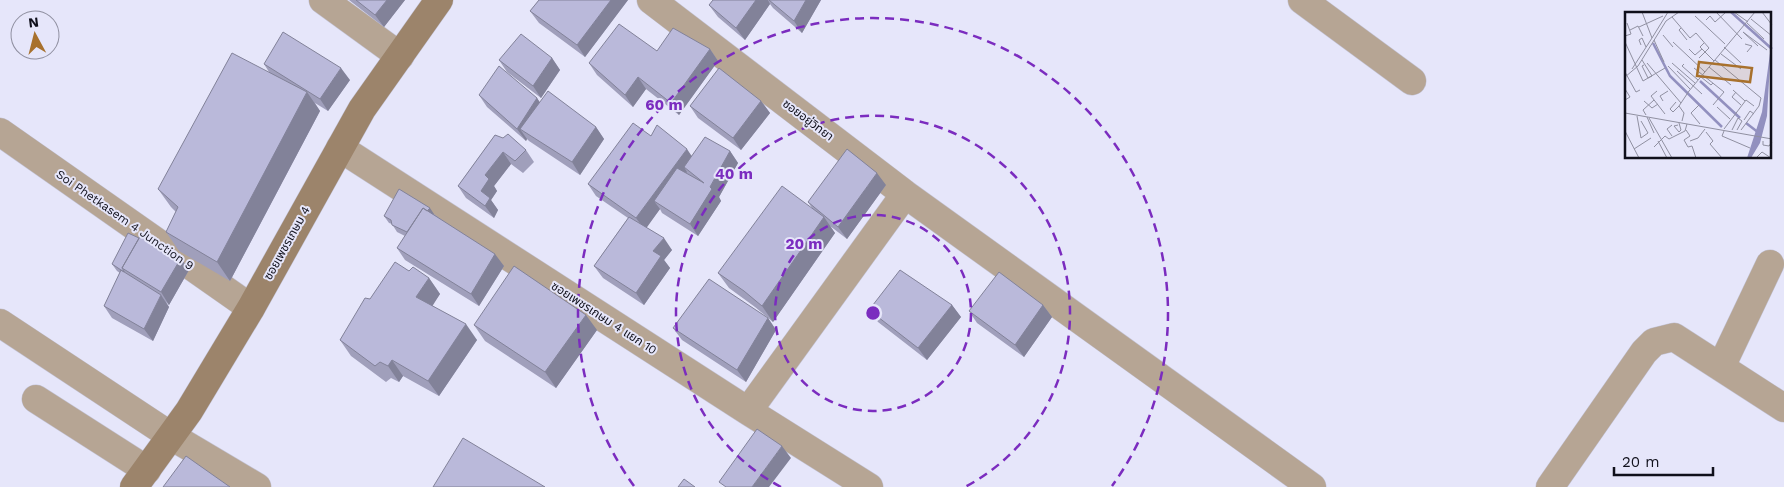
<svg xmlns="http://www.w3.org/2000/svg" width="1784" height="487" viewBox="0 0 1784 487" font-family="'Work Sans','Noto Sans Thai',sans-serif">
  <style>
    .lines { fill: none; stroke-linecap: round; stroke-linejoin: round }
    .street-casing { stroke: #c4c4d6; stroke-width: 29 }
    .secondary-casing { stroke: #c4c4d6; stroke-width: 29 }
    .street { stroke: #b6a594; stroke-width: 28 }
    .secondary { stroke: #9c846b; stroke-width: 28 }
    .wall { fill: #a09fbb }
    .shaded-wall { fill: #828299 }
    .building { fill: #bab9da; stroke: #828299 }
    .ring { fill: none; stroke: #7b2cbf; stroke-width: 2.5; stroke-dasharray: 9 6 }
    .labels { text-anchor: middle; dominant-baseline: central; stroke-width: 4; stroke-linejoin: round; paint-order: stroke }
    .street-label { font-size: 12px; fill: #10101b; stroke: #e6e6fa }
    .inset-river { fill: none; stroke: #9290bf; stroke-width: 2.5 }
    .inset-road { fill: none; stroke: #9090a1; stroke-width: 1 }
    .view { fill: #a8712d; fill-opacity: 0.15; stroke: #a8712d; stroke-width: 2.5 }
    .inset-edge { fill: none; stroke: #10101b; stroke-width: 2.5 }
    .centre { fill: #7b2cbf; stroke: #e6e6fa; stroke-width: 2.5 }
    .ring-label { font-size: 15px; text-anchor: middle; font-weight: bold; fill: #7b2cbf; stroke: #e6e6fa; stroke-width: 4; stroke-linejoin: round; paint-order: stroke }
  </style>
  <rect width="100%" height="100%" fill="#e6e6fa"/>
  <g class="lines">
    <defs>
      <path id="street" d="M323 0 400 56
        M651 0 905 194 1312 487
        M1302 0 1412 81
        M0 132 251 308
        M340 148 748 411 869 487
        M0 323 171 436 257 487
        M1721 367 1770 264
        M36 399 147 470
        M748 411 905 194
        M1550 487 1644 352 1654 342 1674 337 1784 408"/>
      <path id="secondary" d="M134 487 189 411 251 308 362 109 439 0"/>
    </defs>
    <use href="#street" class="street-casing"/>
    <use href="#secondary" class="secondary-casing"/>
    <use href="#street" class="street"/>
    <use href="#secondary" class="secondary"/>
  </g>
  <path class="wall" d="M349 0H405L384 27Z
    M539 0H628L585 57 539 23 530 11Z
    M713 0H821L802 33 773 8 770 4 745 40 718 17 709 5Z
    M710 49 718 61 679 115 646 89 633 107 597 75 589 63 657 51Z
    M552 58 560 70 541 98 507 72 499 60Z
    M264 64 350 80 328 111 315 103 320 111 230 281 179 251 166 232 176 212 171 207 158 189 269 72Z
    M479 95 537 98 540 103 596 127 604 139 580 175 529 141 527 139 526 141 487 107Z
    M761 101 770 113 741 150 698 118 690 106Z
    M495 135 526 150 534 162 523 173 511 164 494 186 497 191 491 200 498 210 494 218 466 198 458 186Z
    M651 136 692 156 730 151 738 163 719 197 721 201 698 236 662 213 660 209 646 227 672 250 664 260 670 268 644 305 603 278 594 266 628 218 596 196 588 184Z
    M886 185 847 239 830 226 835 233 773 322 755 307 729 288 718 273 812 208 808 202Z
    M434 214 504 266 479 306 405 260 397 248 405 236 397 232 392 224 389 223 384 216Z
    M181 258 189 270 169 305 166 302 169 307 153 341 112 318 104 306 120 273 117 271 112 264Z
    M409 271 429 278 440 294 432 305 477 340 439 396 403 376 399 382 391 378 386 382 351 356 340 340 370 299Z
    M952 305 961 317 927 360 878 322 869 310Z
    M1043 305 1052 317 1024 357 977 323 969 311Z
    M768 318 776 330 746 382 682 340 673 328Z
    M474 325 597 330 556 388 485 341Z"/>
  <path class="shaded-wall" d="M387 0H405L384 27 375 15Z
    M611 0H628L585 57 577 45Z
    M756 0H768L770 4 745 40 736 28Z
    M806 0H821L802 33 794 21Z
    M710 49 718 61 679 115 671 103Z
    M552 58 560 70 541 98 533 86Z
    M341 68 350 80 328 111 320 99Z
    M638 77 646 89 633 107 625 95Z
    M307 92 320 111 230 281 217 262Z
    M537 98 545 110 520 129 527 139 526 141 517 129Z
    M761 101 770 113 741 150 733 138Z
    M596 127 604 139 580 175 572 162Z
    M687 149 695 161 684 167 687 172 662 206 654 201 660 209 645 230 636 218Z
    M730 151 738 163 719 197 721 201 698 236 690 224Z
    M503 152 511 164 494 186 497 191 491 200 498 210 494 218 485 206 481 191 485 175Z
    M877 173 886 185 847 239 838 227Z
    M430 208 434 214 415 241 410 234Z
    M824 217 835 233 773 322 762 306Z
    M664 238 672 250 664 260 670 268 644 305 636 293 653 251Z
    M495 254 504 266 479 306 471 294Z
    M181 258 189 270 169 305 161 292Z
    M429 278 440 294 428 313 416 297Z
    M161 295 169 307 153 341 144 329Z
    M952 305 961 317 927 360 918 348Z
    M1043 305 1052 317 1024 357 1015 345Z
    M586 315 597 330 556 388 545 372Z
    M768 318 776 330 746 382 737 370Z
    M466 324 477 340 439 396 428 381Z
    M392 360 403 376 399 382 388 366Z
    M782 446 791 458 769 487H752Z"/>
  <path class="building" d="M356 0H387L375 15Z
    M539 0H611L577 45 530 11Z
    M713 0H756L736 28 709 5Z
    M769 0H806L794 21Z
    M619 24 657 51 673 28 710 49 671 103 638 77 625 95 589 63Z
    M283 32 341 68 320 99 264 64Z
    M521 34 552 58 533 86 499 60Z
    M232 53 307 92 217 262 166 232 178 207 158 189Z
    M499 66 537 98 517 129 479 95Z
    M719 68 761 101 733 138 690 106Z
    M548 91 596 127 572 162 520 129Z
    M633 123 651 136 657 125 687 149 636 218 588 184Z
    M508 134 526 150 515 161 503 152 485 175 489 179 481 191 490 198 485 206 458 186 495 135 503 138Z
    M705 137 730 151 710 187 712 189 690 224 654 201 677 168 704 183 684 167Z
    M847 149 877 173 838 227 808 202Z
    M782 186 824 217 762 306 744 291 718 273Z
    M399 189 430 208 427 211 423 208 407 232 392 225 391 220 384 216Z
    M423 208 495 254 471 294 397 248Z
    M629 217 664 238 653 251 661 256 636 293 594 266Z
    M128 233 139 238 122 268 124 271V272L112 264Z
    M141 235 181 258 161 292 122 268Z
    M395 262 409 271 413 267 429 278 416 297 466 324 428 381 392 360 388 366 380 362 375 366 340 340 365 298 370 299Z
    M514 266 586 315 545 372 474 325Z
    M121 270 161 295 144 329 104 306Z
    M900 270 952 305 918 348 869 310Z
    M999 272 1043 305 1015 345 969 311Z
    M709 279 768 318 737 370 673 328Z
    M757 429 782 446 752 487H726L719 482Z
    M463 438 545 487H433Z
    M186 456 230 487H163Z
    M684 479 695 487H678Z"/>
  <g class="ring">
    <circle cx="873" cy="313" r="98"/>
    <path d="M781 487A197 197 0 1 1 965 487"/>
    <path d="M634 486A295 295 0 1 1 1112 486"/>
  </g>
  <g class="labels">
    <g class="street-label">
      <text transform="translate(808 120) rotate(37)">ซอยอยู่วิทยา</text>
      <text transform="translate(125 220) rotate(35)">Soi Phetkasem 4 Junction 9</text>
      <text transform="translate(287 243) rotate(-61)">ซอยเพชรเกษม 4</text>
      <text transform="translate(604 318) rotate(33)">ซอยเพชรเกษม 4 แยก 10</text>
    </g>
  </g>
  <g transform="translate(1625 12)">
    <rect width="146" height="146" fill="#e6e6fa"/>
    <path d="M146 34 142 104 135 131 126 146H122L137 100Z" fill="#9290bf"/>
    <path class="inset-river" d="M106 0 147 37M28 31 45 64 97 115M75 69 115 106M121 111 134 121"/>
    <path class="inset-road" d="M91 0 117 27M109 0 123 10M137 0 147 13M70 4 100 32M47 5 65 26 71 21 84 36 74 46M126 7 147 24M81 8 85 4 90 10 101 0M122 11 139 27M14 15 38 4M56 16 54 18 62 28M5 18 13 14 18 24M38 23 48 35M0 24 6 22 2 11M27 26 43 0M29 28 39 50M0 30 18 69 40 56M48 30 80 60M79 31 75 35 89 49M120 32 127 34 122 40M16 33 14 28 17 26 21 35M133 34 118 20 142 38M99 35 116 51M64 37 70 43 77 37M96 42 116 57M17 48 27 64 23 66 17 54 19 53M90 48 136 86 134 94 116 118M22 51 56 91M47 51 70 71M59 52 57 54 73 68M43 54 65 77M84 55 106 73M69 56 99 80 88 93M7 57 27 26 17 0M52 59 77 82M0 60 11 80 15 78M0 65 13 54 41 9 54 0M76 65 86 73 88 71M0 77 5 85 0 88M108 78 120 89M32 79 26 84 40 102M111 80 107 85 116 93M19 89 27 96 33 92M38 89 35 84 43 79M51 90 45 97 48 100 54 94M74 93 66 101 75 112M92 95 105 107M0 101 147 127M21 103 18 98 29 88M12 104 16 126 23 121 16 109M22 105 29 121M24 106 47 146M119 108 125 99 129 102M57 109 59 101 54 94 64 79 130 0M47 113 42 117 47 124M53 113 49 114 54 120 56 118 54 111M99 117 121 88 129 94M61 118 65 124 59 128 63 135 67 134 71 146M107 118 113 106 117 109 112 118M0 119 14 146M99 119 97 124 125 136M81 120 88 129 85 132 97 146M33 129 42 146M65 129 73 126 80 117M138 129V133L144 134 147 130M29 135 40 124 44 127 60 119 62 112M9 137 26 126M131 146 137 140 146 146"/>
    <path class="view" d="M74 50 127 56 125 70 72 64Z"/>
    <rect width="146" height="146" class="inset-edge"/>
  </g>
  <circle cx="873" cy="313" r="8" class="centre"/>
  <g class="ring-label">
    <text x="664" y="110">60 m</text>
    <text x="734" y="179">40 m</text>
    <text x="804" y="249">20 m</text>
  </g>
  <g transform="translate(35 35) rotate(353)"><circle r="24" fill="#e6e6fa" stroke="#9090a1"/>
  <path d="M0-4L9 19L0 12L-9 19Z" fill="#a8712d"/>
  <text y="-8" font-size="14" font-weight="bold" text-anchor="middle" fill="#10101b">N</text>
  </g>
  <path d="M1614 467v8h99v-8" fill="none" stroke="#10101b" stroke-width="2.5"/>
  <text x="1622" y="467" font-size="15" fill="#10101b" stroke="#e6e6fa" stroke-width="4" paint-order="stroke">20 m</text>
</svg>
